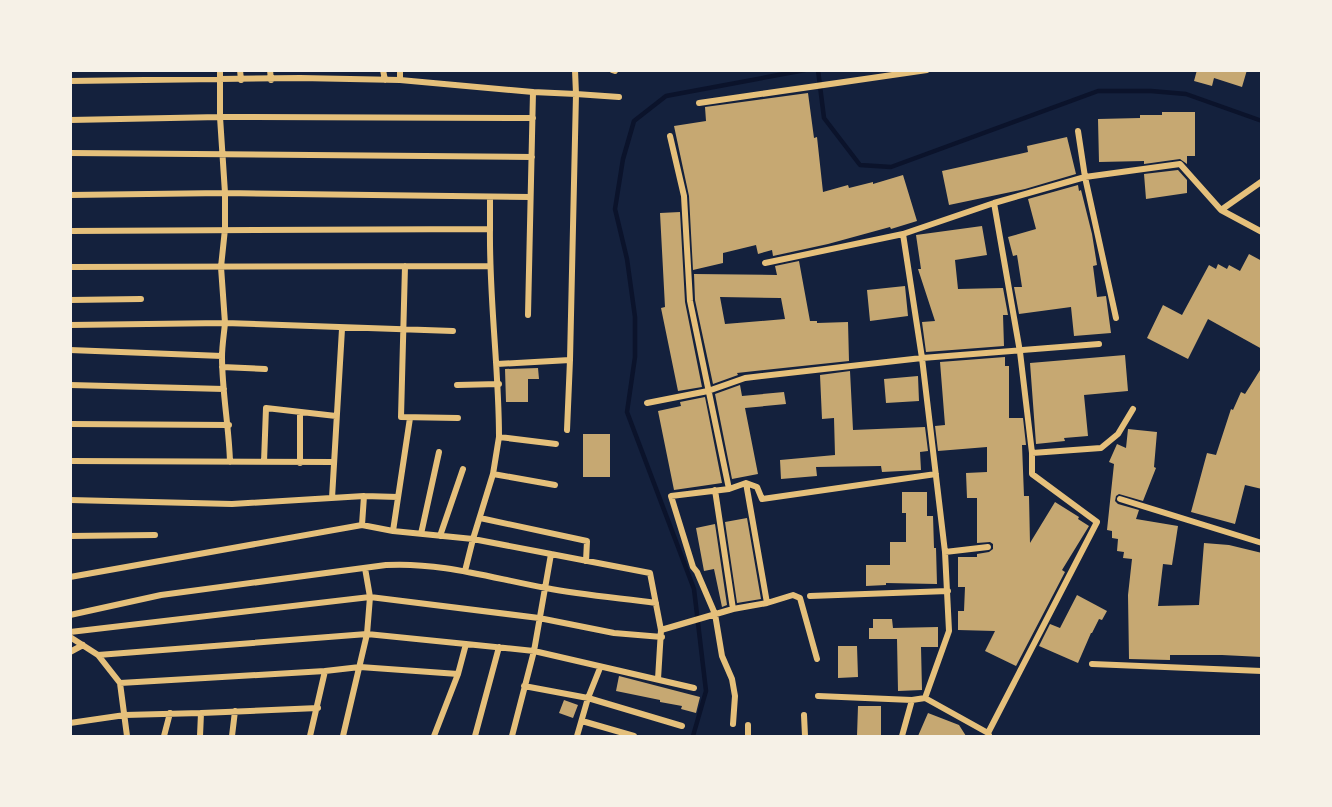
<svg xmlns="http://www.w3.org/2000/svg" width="1332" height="807" viewBox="0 0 1332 807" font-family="'Titillium Web',sans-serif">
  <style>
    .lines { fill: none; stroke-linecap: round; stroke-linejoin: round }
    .stream { stroke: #0b132b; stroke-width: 4.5 }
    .building { fill: #c6a872; fill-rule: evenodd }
    .minor { stroke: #e5c07b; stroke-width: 6 }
  </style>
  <rect width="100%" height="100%" fill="#14213d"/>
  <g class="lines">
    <path class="stream" d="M818 70 824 118 860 165 891 167 1098 91H1151L1186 94 1262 121
      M693 736 706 691 694 589 627 412 635 357V317L627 259 615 209 623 159 634 121 666 96 805 70"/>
  </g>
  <path class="building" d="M1197 70H1247L1242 87 1214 78 1212 86 1194 81Z
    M808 93 814 138 817 137 823 192 848 185 849 188 873 182V184L903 175 917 221 891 229 890 227 828 244 773 256 772 250 758 254 756 245 723 253V263L693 270 689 196 674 126 706 121 705 107Z
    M1162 112H1195V156H1187V164L1180 159 1144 164V161L1099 162 1098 119 1140 118V115H1162Z
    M1067 137 1076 174 1025 189 949 205 942 171 1028 152 1027 146Z
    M1178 170 1187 180V193L1146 199 1144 174Z
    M1078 185 1079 191 1081 190 1092 234 1097 265 1093 266 1097 297 1106 296 1111 333 1074 336 1071 307 1019 314 1014 287H1022L1017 255 1013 256 1008 237 1036 229 1028 199Z
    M680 212 685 302 702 387 678 391 661 308 665 307 660 213Z
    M982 226 987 255 955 260 958 289 1003 288 1008 315H1003L1004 346 926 352 922 322 935 321 918 269H921L916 235Z
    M1249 254 1262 261V349L1208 319 1188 359 1147 338 1163 305 1182 315 1209 265 1216 269 1218 264 1227 269 1229 265 1240 271Z
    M799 261 810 321H817V323L848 322 849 361 737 373 738 375 713 384 695 300 694 274 777 275 775 266ZM720 297 781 298 785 319 725 324Z
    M905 286 908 316 870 321 867 290Z
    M1125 355 1128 391 1084 395 1088 436 1064 438 1065 441 1036 444 1030 363Z
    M1005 357V366H1009V418H1023L1026 445H1022L1024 496H1029L1030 543 1055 502 1079 517 1078 519 1089 526 1062 570 1065 572 1016 666 985 651 995 631 958 630V611H964L965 587H958V557H977V554L989 552 993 549V544L990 542 977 543V498H967L966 473 987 472V447L938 451 935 426 945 425 940 362Z
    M1262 367V489L1245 485 1235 524 1191 512 1207 453 1216 455 1231 409 1233 410 1241 392 1245 394Z
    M538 368 539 379H528V402H506L505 369Z
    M850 371 853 430 925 427 928 451 920 452 921 470 882 472 881 466 816 467 817 476 781 479 780 460 835 455 834 418 822 419 820 375Z
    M918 376 919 401 886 403 884 379Z
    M740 385 742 396 784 392 786 404 745 408 758 474 732 479 715 394Z
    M705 397 722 483 674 490 658 411 681 406 680 402Z
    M1128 429 1157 432 1154 467 1156 468 1143 501 1119 494 1116 496 1115 501 1118 504 1139 510 1136 519 1178 526 1172 565 1163 564 1158 606 1199 605 1204 543 1229 545 1262 553V657L1222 655H1170V660L1129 659 1128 595 1132 559 1123 558 1124 552 1117 551 1118 539 1112 538V531L1107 530 1114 464 1109 462 1117 444 1126 448Z
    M583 434H610V477H583Z
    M902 492H927V516H933L934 548H936L937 584 886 583V585L866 586V565H890V542H906V513H902Z
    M747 518 761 599 737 603 725 522Z
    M715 524 727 605 722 607 714 569 704 571 696 528Z
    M1077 595 1107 611 1102 620 1099 619 1092 633H1091L1078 663 1039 646 1050 624 1060 628Z
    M873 619H892L893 628 938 627V647H921L922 690 898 691 897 639H869V628H873Z
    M838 646H857L858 677 838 678Z
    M619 676 700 697 696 713 681 709 682 706 660 702V700L616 691Z
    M564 700 578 705 573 718 559 713Z
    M858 706H881V736H857Z
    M928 713 959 725 966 736H918Z"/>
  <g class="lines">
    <path class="minor" d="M240 70 241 80
      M270 70 271 80
      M383 70 385 80
      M400 70V80L533 92
      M575 70 576 94 619 97
      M612 70 615 71
      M70 81 300 78 400 80
      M699 103 927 70
      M70 120 220 117 533 118
      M1078 131 1085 177 1116 318
      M670 136 684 196 690 301 729 489
      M70 153 532 157
      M70 195 225 193 530 197
      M1221 210 1261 182
      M490 229V197
      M70 231 490 229C489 299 499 368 499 437L556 444
      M765 263 903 234
      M405 266 401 417 458 418
      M70 267 489 266
      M70 300 141 299
      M528 315 533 92 576 94 570 360 567 430
      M70 325 225 323 221 267 225 229V193L220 117V70
      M70 350 222 356
      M497 364 570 360
      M222 367 265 369
      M70 385 224 389
      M457 385 499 384
      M647 403 708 391 745 378 922 358 903 234 994 203 1085 177 1180 164 1221 210 1262 232
      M300 413V463
      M410 418 393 531 473 539 551 554
      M70 424 229 425
      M1032 453 1101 448 1118 434 1133 409
      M70 461 334 462
      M230 462C229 427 222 392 222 357 222 346 224 334 225 323L453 331
      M264 462 266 408 336 416
      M493 474 555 485
      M746 483 767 603
      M715 490 733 609
      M332 498 342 329
      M1120 499 1262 543
      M70 500 232 504 364 496 398 497
      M480 518 587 541 586 561
      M362 525 393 531
      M421 534 439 452
      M70 536 155 535
      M440 536 463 469
      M945 552 988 547
      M465 571 473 539 493 474 499 437
      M70 577 362 525 364 496
      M810 596 948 591
      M70 615 161 595 386 565C442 562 491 578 546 588 582 595 619 598 656 603
      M661 630 733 609 767 603 793 595 800 598 817 659
      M70 632 370 597 539 618 614 633 662 637
      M70 637 98 655 120 683 127 736
      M70 652 83 645
      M98 655 367 634 466 644
      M1092 664 1262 671
      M120 683 325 671 360 667 458 674
      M524 686 588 698 682 726
      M818 696 912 700 925 698 988 733 989 735
      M925 698 949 631 945 552 922 358 1099 344
      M201 713 318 708
      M804 715 805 736
      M582 721 634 736
      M70 723 125 715 201 713 200 736
      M733 724 735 696 732 679 722 656 715 614 697 572 693 567 671 496 729 489 746 483 757 487 762 499 936 474
      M988 733 1097 522 1032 474V453L1020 352 994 203
      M164 736 170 713
      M232 736 235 711
      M310 736 325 671
      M343 736 367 634 370 597 365 568
      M434 736 458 674 466 644 534 651 551 554 650 573 661 630 658 679
      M475 736 499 647
      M512 736 534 651 694 688
      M577 736 588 698 600 668
      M748 736V725
      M902 736 912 700"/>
  </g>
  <rect width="1332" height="807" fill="none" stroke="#f6f1e7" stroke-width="144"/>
</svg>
